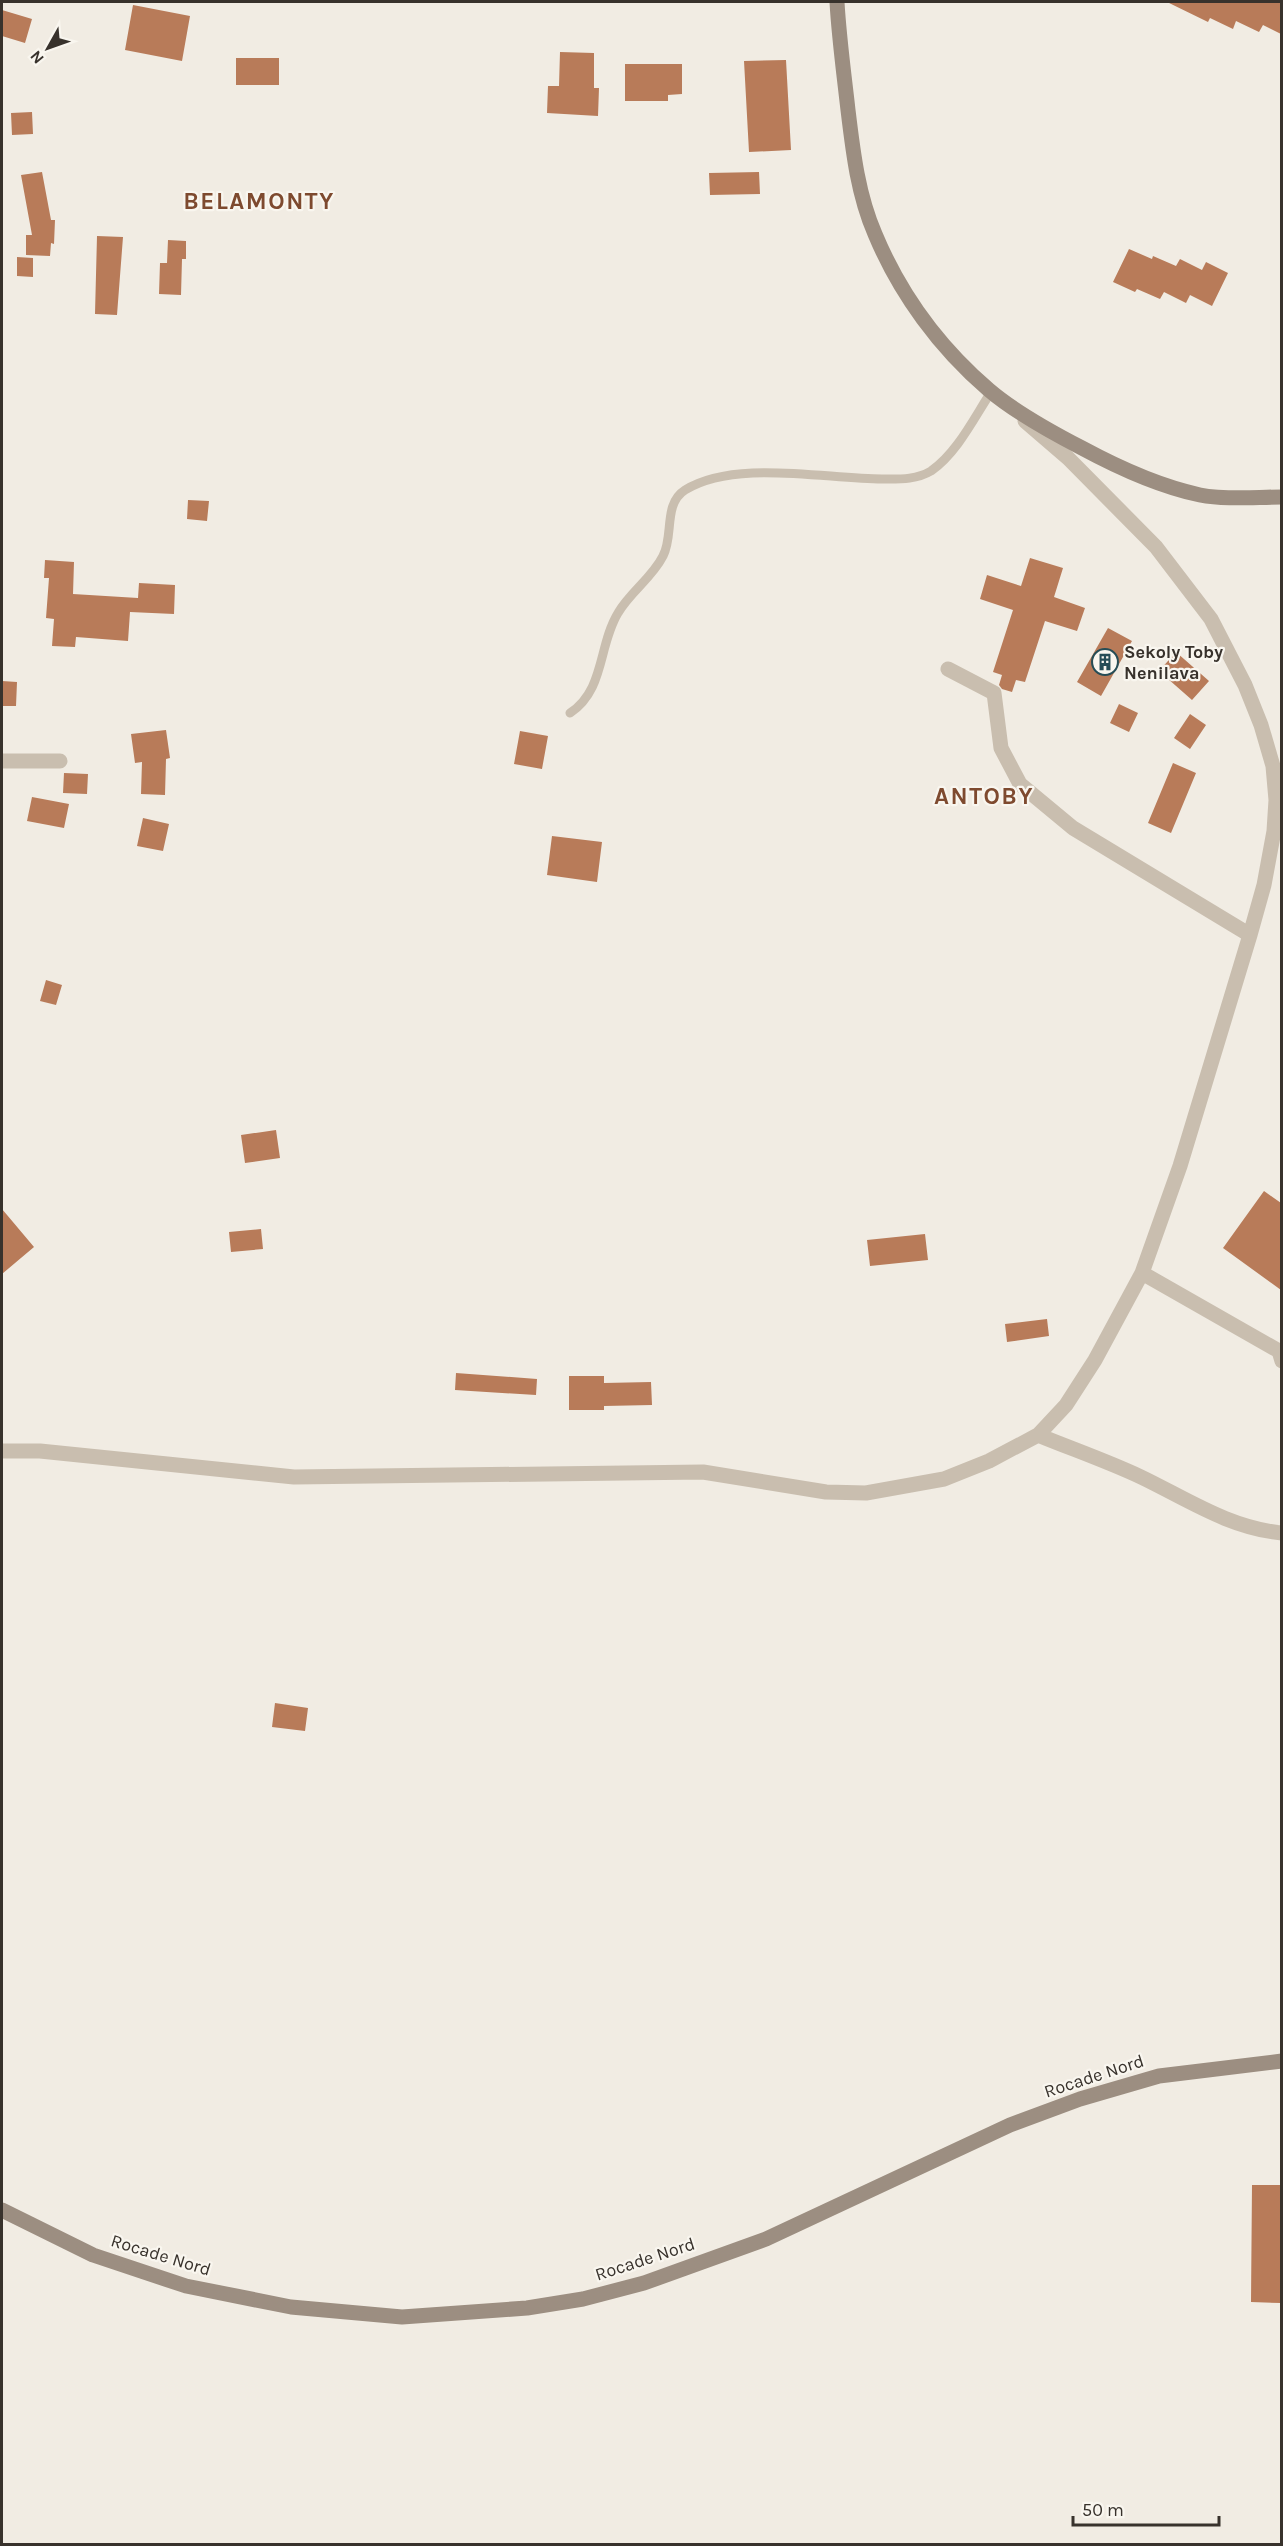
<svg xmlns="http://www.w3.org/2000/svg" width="1283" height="2546" viewBox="0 0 1283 2546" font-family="Karla,sans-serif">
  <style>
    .building { fill: #b87b59 }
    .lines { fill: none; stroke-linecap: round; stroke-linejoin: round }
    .lane { stroke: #c9beaf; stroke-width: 9 }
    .street { stroke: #c9beaf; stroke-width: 15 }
    .secondary { stroke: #9c8e81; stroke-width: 15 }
    .labels { text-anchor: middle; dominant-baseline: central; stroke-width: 4.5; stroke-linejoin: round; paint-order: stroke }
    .poi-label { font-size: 18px; font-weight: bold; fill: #38322c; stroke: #f9f6ef; text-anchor: start }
    .street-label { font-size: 18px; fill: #38322c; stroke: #f9f6ef }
    .district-label { font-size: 24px; font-weight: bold; letter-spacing: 1.5px; fill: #7e4a2f; stroke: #f9f6ef }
  </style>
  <rect width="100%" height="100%" fill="#f1ece3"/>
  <path class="building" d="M1167 2H1281V34L1263 25 1259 32 1236 21 1233 29 1210 18 1208 22Z
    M133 5 190 16 182 61 125 50Z
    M2 10 32 19 25 43 2 36Z
    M560 52 594 53V88H599L598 116 547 113 548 86H559Z
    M236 58H279V85H236Z
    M786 60 791 150 749 152 744 61Z
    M625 64H682V94L668 95V101H625Z
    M32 112 33 134 12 135 11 113Z
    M42 172 51 220H55L54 244 51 243 50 256 26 255V235H32L21 175Z
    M759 172 760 194 710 195 709 173Z
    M97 236 123 237 117 315 95 314Z
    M168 240 186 241V259H182L181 295 159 294 160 263H167Z
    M1129 249 1152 259 1153 256 1176 266 1180 259 1202 270 1206 262 1228 273 1212 306 1190 295 1186 303 1164 292 1160 299 1137 289 1135 292 1113 282Z
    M17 257 33 258V277L17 276Z
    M188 500 209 501 207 521 187 519Z
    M1030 558 1063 568 1054 597 1085 608 1077 631 1045 621 1025 682 1016 680 1012 692 1002 689 999 685 1002 675 993 672 1013 610 980 599 987 575 1021 586Z
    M45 560 74 562 73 594 138 598 139 583 175 585 174 614 130 612 128 641 76 637 75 647 52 646 54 619 46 618 49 578H44Z
    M1108 628 1132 641 1101 696 1077 682Z
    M1176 652 1209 681 1192 700 1159 671Z
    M2 681 17 682 16 706H2Z
    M1119 704 1138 713 1129 732 1110 723Z
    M1190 714 1206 725 1190 749 1174 738Z
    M166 730 170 758 166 759 165 795 141 794 142 762 135 763 131 734Z
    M520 731 548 736 542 769 514 764Z
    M1173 763 1196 773 1171 833 1148 823Z
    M64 773 88 774 87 794 63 793Z
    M32 797 69 804 64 828 27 821Z
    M143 818 169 824 163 851 137 846Z
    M552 836 602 842 597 882 547 875Z
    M46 980 62 985 56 1005 40 1001Z
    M276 1130 280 1158 245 1163 241 1135Z
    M1264 1191 1281 1203V1290L1223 1248Z
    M2 1209 34 1247 2 1274Z
    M261 1229 263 1249 231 1252 229 1232Z
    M925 1234 928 1260 870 1266 867 1240Z
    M1047 1319 1049 1336 1007 1342 1005 1324Z
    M456 1373 537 1379 536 1395 455 1390Z
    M569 1376H604V1383L651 1382 652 1405 604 1406V1410H569Z
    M275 1703 308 1708 305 1731 272 1727Z
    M1252 2185H1281V2303L1251 2302Z"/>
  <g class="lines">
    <path class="lane" d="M570 713C605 690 598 646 618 613 630 592 652 578 663 556 674 536 663 504 685 490 735 459 825 479 882 479 899 479 916 480 931 471 957 453 974 418 991 392"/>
    <path class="street" d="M948 669 994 693 1001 748 1020 784 1073 828 1250 935
      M2 761H60
      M1142 1273 1279 1351 1282 1361
      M1038 1435C1072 1449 1107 1461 1141 1477 1187 1499 1229 1528 1282 1533
      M2 1451H40L294 1477 703 1472 826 1492 866 1493 944 1479 989 1461 1038 1435 1066 1405 1095 1360 1142 1273 1180 1166 1250 935 1264 885 1274 831 1276 800 1273 766 1261 725 1245 685 1211 619 1156 547 1068 458 1025 421"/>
    <path class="secondary" d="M837 2C839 38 844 74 848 110 853 152 858 195 875 234 900 294 940 348 989 390 1016 413 1051 432 1082 448 1119 468 1158 486 1200 495 1226 500 1255 497 1282 497
      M2 2210 93 2255 186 2286 291 2307 402 2317 527 2308 583 2299 644 2283 766 2239 1010 2125 1080 2099 1159 2076 1282 2061"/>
  </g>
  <defs>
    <symbol id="building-ring" viewBox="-11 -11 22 22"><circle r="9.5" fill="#f9f6ef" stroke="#264d56" stroke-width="1.5"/><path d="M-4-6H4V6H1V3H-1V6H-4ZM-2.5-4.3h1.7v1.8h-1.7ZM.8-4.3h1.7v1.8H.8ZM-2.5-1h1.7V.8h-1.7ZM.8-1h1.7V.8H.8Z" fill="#264d56"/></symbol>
  </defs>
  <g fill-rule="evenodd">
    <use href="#building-ring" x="1090" y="647" width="30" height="30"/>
  </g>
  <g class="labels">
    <g class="poi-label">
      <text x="1124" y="652">Sekoly Toby<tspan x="1124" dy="21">Nenilava</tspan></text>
    </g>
    <g class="street-label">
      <text transform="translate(1094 2076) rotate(-18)">Rocade Nord</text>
      <text transform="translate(161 2255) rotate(17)">Rocade Nord</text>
      <text transform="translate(645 2259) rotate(-18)">Rocade Nord</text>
    </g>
    <g class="district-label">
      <text x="259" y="201">BELAMONTY</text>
      <text x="984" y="796">ANTOBY</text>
    </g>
  </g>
  <rect width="1283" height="2546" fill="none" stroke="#38322c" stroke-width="6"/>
  <g transform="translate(48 48) rotate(230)" stroke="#f9f6ef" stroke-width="4.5" paint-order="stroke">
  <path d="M0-4.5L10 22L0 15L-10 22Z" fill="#38322c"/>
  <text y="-9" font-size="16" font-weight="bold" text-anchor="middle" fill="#38322c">N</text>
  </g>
  <path d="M1073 2516v9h146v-9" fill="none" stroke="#38322c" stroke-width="3"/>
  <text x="1082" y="2516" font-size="18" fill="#38322c" stroke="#f9f6ef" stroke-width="4.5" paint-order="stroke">50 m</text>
</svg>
